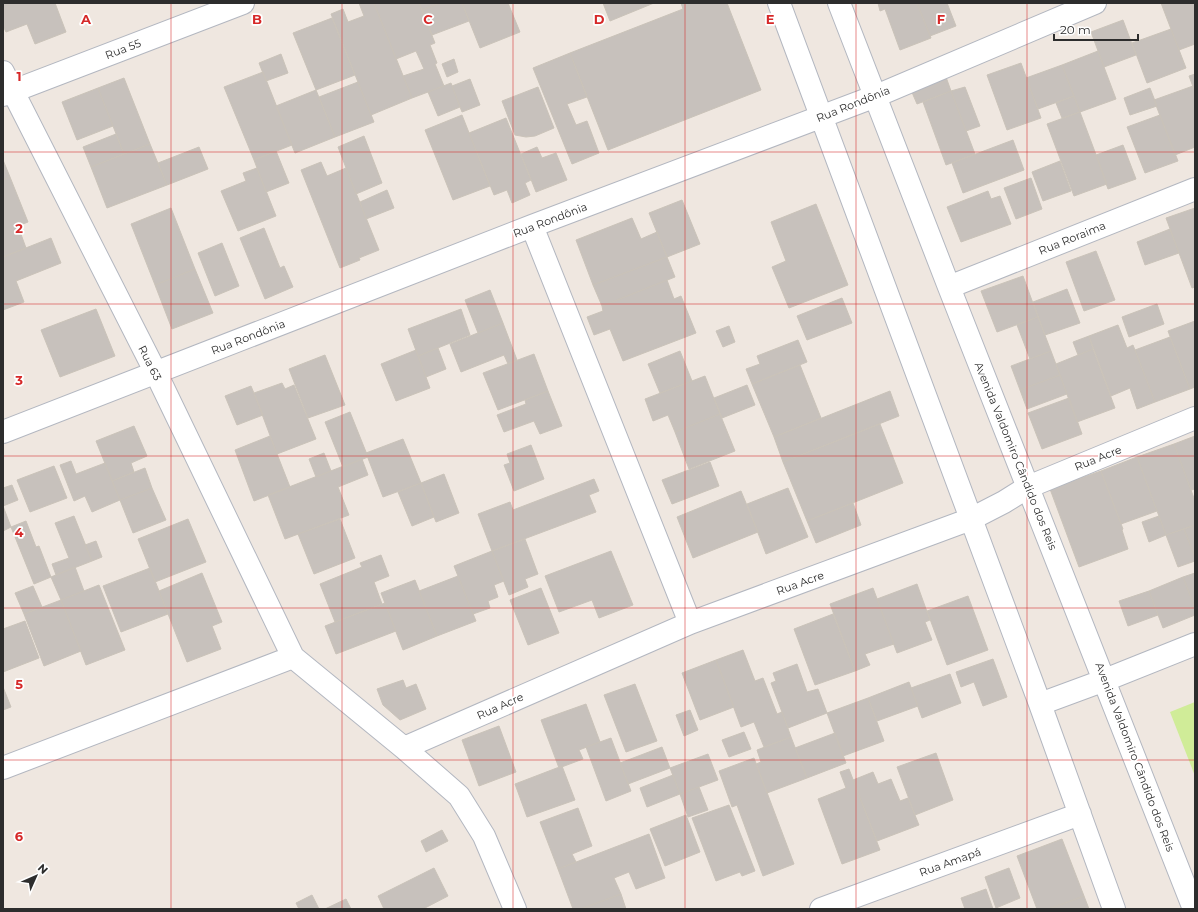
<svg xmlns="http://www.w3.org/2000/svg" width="1198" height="912" viewBox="0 0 1198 912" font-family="Montserrat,sans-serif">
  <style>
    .pitch { fill: #d0ec98 }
    .building { fill: #c7c1bc; stroke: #cac3b9 }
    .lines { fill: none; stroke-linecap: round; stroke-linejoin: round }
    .street-casing { stroke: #b3b7c0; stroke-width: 24 }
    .street { stroke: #fff; stroke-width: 22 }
    .grid { fill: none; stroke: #d62828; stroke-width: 1; stroke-opacity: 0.55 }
    .labels { text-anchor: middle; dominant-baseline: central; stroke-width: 3.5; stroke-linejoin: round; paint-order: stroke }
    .street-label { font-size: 11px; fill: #2d2d2d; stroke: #fff }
    .grid-label { font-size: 13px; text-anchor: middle; font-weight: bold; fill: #d62828; stroke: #fff; stroke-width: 3.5; stroke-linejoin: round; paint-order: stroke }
  </style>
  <rect width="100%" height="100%" fill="#efe7e0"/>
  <path class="pitch" d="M1195 702V776L1170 712Z"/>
  <path class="building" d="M3 3H55L66 32 35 44 27 24 6 32 3 26Z
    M359 3H374L412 98 371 115 331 14 343 9 348 22 364 16Z
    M374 3H419L435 43 430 45 437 63 435 64 444 86 412 98 403 76 424 69 416 51 396 59Z
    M419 3H440L422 10Z
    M440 3H462L469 21 432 35 422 10Z
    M462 3H508L520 32 480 48Z
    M603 3H654L610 21Z
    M681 3H727L761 90 608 150 570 53 683 9Z
    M878 3H917L931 38 900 50 885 9 880 11Z
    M917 3H947L956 26 930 36Z
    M1161 3H1195V44L1179 50Z
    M332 18 355 75 316 90 293 33Z
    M1123 20 1136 55 1104 67 1091 32Z
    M1171 29 1186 68 1147 83 1132 43Z
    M1098 51 1116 99 1080 112 1062 65Z
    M570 53 587 97 567 104 576 125 587 121 599 153 572 164 533 68Z
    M281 54 288 73 266 81 259 63Z
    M454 59 458 72 447 77 442 64Z
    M1021 63 1041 118 1007 130 987 75Z
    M1062 65 1074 96 1038 109 1026 78Z
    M263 72 292 145 254 160 224 87Z
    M1195 74V92L1189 76Z
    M946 77 951 91 917 104 911 90Z
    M124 78 150 144 124 154 98 88Z
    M470 79 480 105 462 112 452 86Z
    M358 82 374 122 335 137 319 97Z
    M451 83 460 107 438 116 428 92Z
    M1193 86 1195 92V147L1175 155 1154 100Z
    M538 87 554 128 535 136 526 137 515 135 502 101Z
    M965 87 980 126 966 131 951 91Z
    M98 88 113 126 77 140 62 102Z
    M1150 88 1157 106 1130 115 1124 98Z
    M316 90 335 137 295 153 276 106Z
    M951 91 975 154 946 165 923 102Z
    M1074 96 1080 112 1062 118 1056 103Z
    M1080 112 1107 184 1074 196 1047 124Z
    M462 115 490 186 453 200 425 130Z
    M1160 115 1178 161 1145 173 1127 127Z
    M506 118 531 180 525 183 530 195 512 203 507 190 494 195 469 133Z
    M116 134 124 154 91 167 83 147Z
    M364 136 382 183 356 194 338 147Z
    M1013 140 1024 170 963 193 952 163Z
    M150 144 167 185 107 208 91 167Z
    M1123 145 1136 179 1108 189 1096 155Z
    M199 147 208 169 167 185 158 163Z
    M537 147 542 158 556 153 567 180 536 192 521 154Z
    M276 151 289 183 266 192 254 160Z
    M3 160 10 177 3 180Z
    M1060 161 1071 191 1043 201 1032 172Z
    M321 162 327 176 346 168 379 250 359 258 360 260 340 268 301 170Z
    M257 168 276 216 238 231 221 191 246 181 243 173Z
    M10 177 28 222 18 226 26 248 3 257V180Z
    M1031 178 1042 209 1016 219 1004 188Z
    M387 190 394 208 366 219 360 202Z
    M988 191 991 199 1000 196 1011 224 961 242 947 207Z
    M682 200 700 244 667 257 649 213Z
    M816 204 848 285 789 308 772 267 786 261 771 222Z
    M171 208 195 269 155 285 131 224Z
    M1195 208V287L1192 288 1166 218Z
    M632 218 641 239 657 232 667 257 593 285 576 240Z
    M264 228 280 268 284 266 293 287 265 299 240 238Z
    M1170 229 1179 253 1145 265 1137 242Z
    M51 238 61 263 16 281 24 302 3 310V257Z
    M222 243 239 286 215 296 198 253Z
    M1096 251 1115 300 1084 311 1066 262Z
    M667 257 675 277 602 306 593 285Z
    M195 269 213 313 172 329 155 285Z
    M1023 276 1038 317 997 332 981 291Z
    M667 280 674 299 681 296 696 333 623 361 610 329 594 335 587 317 603 311 602 306Z
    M1067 289 1080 323 1045 335 1033 302Z
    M490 290 503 323 478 333 465 300Z
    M842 298 852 323 807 340 797 316Z
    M1157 304 1164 324 1129 337 1122 317Z
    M96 309 115 356 60 377 41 330Z
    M461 309 470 335 418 356 408 329Z
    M1038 317 1051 351 1030 359 1017 325Z
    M1195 321V387L1190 389 1168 331Z
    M503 323 517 360 508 364 504 355 461 372 450 344Z
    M1118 325 1127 348 1133 345 1155 402 1137 409 1130 388 1111 396 1089 336Z
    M729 326 735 342 723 347 716 331Z
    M1089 336 1093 349 1078 355 1073 342Z
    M1170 337 1190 389 1155 402 1135 350Z
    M798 340 807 362 752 384 746 369 760 364 757 356Z
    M438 348 446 369 426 377 418 356Z
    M1093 349 1115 408 1077 422 1056 364Z
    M416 350 430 388 396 401 381 364Z
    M680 351 692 381 660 393 648 364Z
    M1051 351 1060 375 1020 390 1011 366Z
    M534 354 548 391 498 410 483 373Z
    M325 355 345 405 308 418 289 369Z
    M800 365 821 418 774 437 752 384Z
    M1060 375 1067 394 1027 409 1020 390Z
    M705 376 720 414 675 432 668 415 653 421 645 399Z
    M282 383 285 389 294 385 316 439 277 454 254 393Z
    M747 385 755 405 722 418 714 398Z
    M251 386 263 415 237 425 225 396Z
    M548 391 562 426 540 434 534 421 504 432 497 415 526 404 525 400Z
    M890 391 899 416 783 462 774 437Z
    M1069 398 1082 434 1042 449 1028 413Z
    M350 412 368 457 343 467 325 422Z
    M720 414 735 451 689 469 675 432Z
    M880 424 903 483 807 521 783 462Z
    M134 426 147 456 131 463 134 472 112 481 96 441Z
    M270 436 290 487 254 501 235 450Z
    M1195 436V489L1191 490 1174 444Z
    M403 439 421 483 383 497 366 453Z
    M1174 444 1195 501V525L1166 535 1137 457Z
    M531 445 544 479 514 491 504 465 510 463 507 454Z
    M324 453 331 471 316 477 309 459Z
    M1137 457 1157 511 1121 524 1101 471Z
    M362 459 368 475 338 487 349 515 285 539 268 495Z
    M71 461 76 474 105 463 120 500 92 512 85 496 74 501 60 465Z
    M710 462 719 486 672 504 662 480Z
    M54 466 67 498 30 512 17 480Z
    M145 468 152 488 120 500 112 481Z
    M1101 471 1123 529 1122 530 1128 549 1079 567 1050 489Z
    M444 474 459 513 436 522 421 483Z
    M594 479 599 491 589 495 596 512 492 551 478 514 510 502 513 510Z
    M421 483 434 517 412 526 398 492Z
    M12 485 18 500 3 506 11 527 3 531V488Z
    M152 488 166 520 133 533 120 500Z
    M788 488 808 537 766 554 747 504Z
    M741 491 758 532 693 558 677 517Z
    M853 503 861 525 816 543 807 521Z
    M74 516 92 561 56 575 52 564 69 558 55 523Z
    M1159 516 1166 535 1149 542 1142 522Z
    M188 519 206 562 155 582 138 539Z
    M340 519 355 558 314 574 298 534Z
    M26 521 36 547 39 546 51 577 34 584 11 527Z
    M1195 525V557L1184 529Z
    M1184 529 1195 557V561L1178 567 1166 535Z
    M525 539 538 574 525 579 528 587 509 595 492 551Z
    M96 541 102 557 92 561 85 545Z
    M492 551 504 581 494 585 498 597 488 601 490 608 473 614 454 566Z
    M611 551 633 605 599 618 592 600 559 612 545 576Z
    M381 555 389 576 374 582 382 604 335 622 320 584 362 567 360 563Z
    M75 567 84 591 61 600 51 577Z
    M150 568 168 614 121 632 103 586Z
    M202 573 222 622 212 626 221 649 187 662 159 591Z
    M1195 573V608L1183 577Z
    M458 576 476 621 437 636 419 591Z
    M1183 577 1195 608V615L1163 628 1149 591Z
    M415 580 437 636 403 650 381 593Z
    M917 584 930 620 925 622 932 640 897 653 877 599Z
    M99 585 125 650 86 665 61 600Z
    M33 586 42 607 24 614 15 593Z
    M541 588 559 633 528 645 510 600Z
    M873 588 894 644 865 654 870 665 855 671 830 604Z
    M1149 591 1158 615 1128 626 1119 601Z
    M968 596 988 650 947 665 927 611Z
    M61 600 81 651 44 666 24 614Z
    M385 603 396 631 336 654 325 626Z
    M833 614 855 671 815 685 794 629Z
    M25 621 39 658 3 672V629Z
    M743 650 755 681 763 678 777 714 782 712 791 737 764 747 754 722 741 727 716 660Z
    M993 659 1007 697 983 706 974 682 961 687 956 672Z
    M716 660 734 707 700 720 682 673Z
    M797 664 807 692 818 689 827 713 788 728 771 683 776 681 773 673Z
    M950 674 961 703 922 718 911 688Z
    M403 680 406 688 416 684 426 709 400 720 383 705 377 689Z
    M909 682 918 706 877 721 868 698Z
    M635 684 657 741 626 752 604 695Z
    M3 687 11 707 3 710Z
    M868 698 884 741 843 756 827 713Z
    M586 704 600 742 579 750 583 759 559 768 541 720Z
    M690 710 698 730 684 736 676 715Z
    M499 726 516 772 479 786 462 740Z
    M744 732 751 749 729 757 722 740Z
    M835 733 846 763 807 778 795 748Z
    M791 737 807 778 767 793 756 764 761 762 757 750Z
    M611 738 631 791 606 801 586 747Z
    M662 747 670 768 628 784 620 763Z
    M936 753 953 800 915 815 897 767Z
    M708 754 718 780 680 794 670 768Z
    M754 758 794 864 763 876 737 805 732 807 719 771Z
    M562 766 575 800 527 817 515 784Z
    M849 769 880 850 842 864 818 799 846 788 840 772Z
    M873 772 878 784 891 779 900 801 908 798 919 825 877 841 853 780Z
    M673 775 680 794 647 807 640 788Z
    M699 787 708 810 688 817 680 794Z
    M729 805 755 871 742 876 740 872 716 881 692 818Z
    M578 808 592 846 572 854 576 862 558 869 540 822Z
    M686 815 700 852 665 866 650 829Z
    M442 830 448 841 426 852 421 841Z
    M649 834 665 878 636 889 629 872 614 878 621 894 581 909H573L558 869Z
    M1062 839 1084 896 1049 909H1037L1017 856Z
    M434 868 448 896 423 909H384L378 896Z
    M1009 868 1020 898 996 908 985 877Z
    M986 889 993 909H965L961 898Z
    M621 894 626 909H581Z
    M312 895 319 909H299L296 903Z
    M1084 896 1089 909H1049Z
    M346 899 351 909H325Z"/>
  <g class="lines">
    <defs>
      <path id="street" d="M779 3 1040 704 1114 909
        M839 3 949 287 1194 909
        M3 72 156 373 293 657 404 748 459 796 484 836 515 909
        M3 95 243 3
        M532 226 690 623
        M949 287 1195 189
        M3 432 532 226 876 96 1095 3
        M1040 704 1105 680 1195 644
        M404 748 690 623 971 519 1004 502 1028 487 1195 418
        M3 768 293 657
        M821 909 1080 814"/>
    </defs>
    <use href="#street" class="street-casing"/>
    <use href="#street" class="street"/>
  </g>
  <path class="grid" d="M171 3V909M342 3V909M513 3V909M685 3V909M856 3V909M1027 3V909M3 152H1195M3 304H1195M3 456H1195M3 608H1195M3 760H1195"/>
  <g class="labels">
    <g class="street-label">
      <text transform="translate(123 49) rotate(-21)">Rua 55</text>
      <text transform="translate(853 104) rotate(-22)">Rua Rondônia</text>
      <text transform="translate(550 220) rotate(-21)">Rua Rondônia</text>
      <text transform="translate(1072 238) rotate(-22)">Rua Roraima</text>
      <text transform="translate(248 337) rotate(-21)">Rua Rondônia</text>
      <text transform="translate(150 363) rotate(63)">Rua 63</text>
      <text transform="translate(1016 456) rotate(68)">Avenida Valdomiro Cândido dos Reis</text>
      <text transform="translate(1098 458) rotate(-22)">Rua Acre</text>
      <text transform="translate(800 583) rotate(-20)">Rua Acre</text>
      <text transform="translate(500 706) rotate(-24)">Rua Acre</text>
      <text transform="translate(1135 757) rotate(69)">Avenida Valdomiro Cândido dos Reis</text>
      <text transform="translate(950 862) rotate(-20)">Rua Amapá</text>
    </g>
  </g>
  <g class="grid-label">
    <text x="86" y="24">A</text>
    <text x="257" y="24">B</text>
    <text x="428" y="24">C</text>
    <text x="599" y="24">D</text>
    <text x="770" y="24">E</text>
    <text x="941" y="24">F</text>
    <text x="19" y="81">1</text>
    <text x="19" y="233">2</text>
    <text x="19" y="385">3</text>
    <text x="19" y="537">4</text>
    <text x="19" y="689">5</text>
    <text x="19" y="841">6</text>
  </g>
  <rect width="1198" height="912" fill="none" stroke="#2d2d2d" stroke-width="8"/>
  <g transform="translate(36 876) rotate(45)" stroke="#ffffff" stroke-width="3" paint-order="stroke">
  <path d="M0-3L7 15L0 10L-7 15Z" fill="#2d2d2d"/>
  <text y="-6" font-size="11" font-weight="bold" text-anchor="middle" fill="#2d2d2d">N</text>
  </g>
  <path d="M1054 34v6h84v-6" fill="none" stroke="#2d2d2d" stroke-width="2"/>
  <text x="1060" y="34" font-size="12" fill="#2d2d2d" stroke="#ffffff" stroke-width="3" paint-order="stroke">20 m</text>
</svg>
